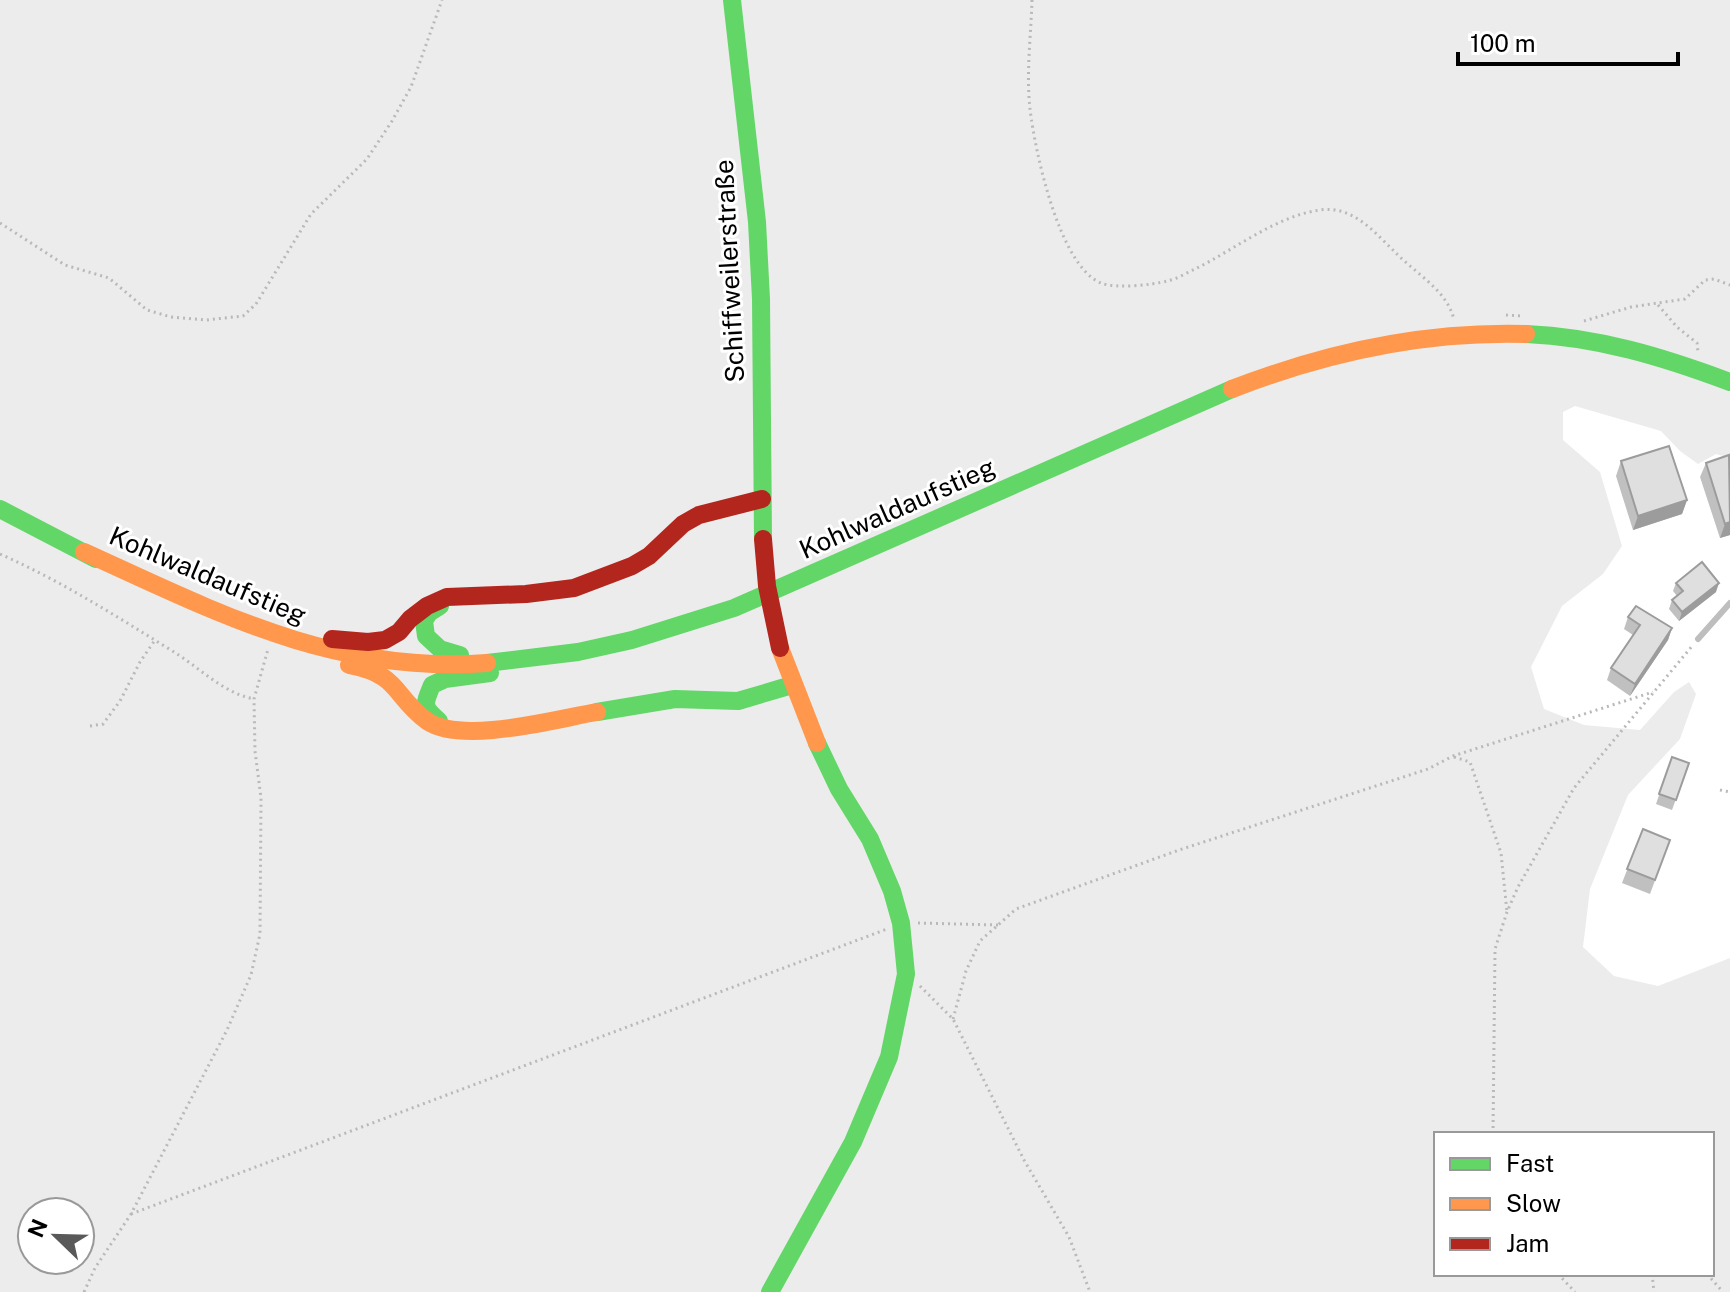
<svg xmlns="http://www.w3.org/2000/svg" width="1730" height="1292" viewBox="0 0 1730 1292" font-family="'Public Sans',sans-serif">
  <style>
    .green { fill: #ececec; fill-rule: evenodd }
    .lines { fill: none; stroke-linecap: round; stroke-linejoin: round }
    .path { stroke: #b9b9b9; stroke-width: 3; stroke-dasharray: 2 4; stroke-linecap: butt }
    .lane { stroke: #bebebe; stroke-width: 6 }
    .fast { stroke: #63d668; stroke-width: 18 }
    .slow { stroke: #ff974d; stroke-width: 18 }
    .jam { stroke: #b3261e; stroke-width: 18 }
    .jam-bridge { stroke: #b3261e; stroke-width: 18 }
    .wall { fill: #c0c0c0 }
    .shaded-wall { fill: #9c9c9c }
    .building { fill: #dfdfdf; stroke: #9c9c9c; stroke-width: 2 }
    .labels { text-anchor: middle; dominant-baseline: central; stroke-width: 6; stroke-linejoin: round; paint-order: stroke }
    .street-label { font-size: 26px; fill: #000; stroke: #fff }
  </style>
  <rect width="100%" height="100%" fill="#fff"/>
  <path class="green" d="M0 0H1730V458L1716 454 1698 464 1680 451 1661 431 1575 406 1563 412V440L1600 472 1622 546 1603 574 1562 606 1531 667 1544 709 1584 725 1640 730 1674 692 1689 682 1696 694 1680 739 1628 795 1590 889 1583 947 1614 976 1658 986 1730 958V1292H0ZM1436 1134H1712V1274H1436ZM32 1212H80V1260H32Z"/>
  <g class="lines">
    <path class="path" d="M1032 0C1031 35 1026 74 1030 109 1035 151 1059 266 1101 283 1116 289 1152 285 1167 281 1177 279 1186 273 1195 269 1234 250 1276 216 1320 210 1353 205 1375 233 1396 253 1415 273 1448 291 1454 320
      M0 223 65 265 109 278 147 310 171 317 206 320 243 316 256 304 311 214 367 159 392 121 411 87 442 0
      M1658 305 1677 327 1697 343 1698 352
      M1506 315 1522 316
      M1584 321 1631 307 1685 299 1705 280 1714 279 1730 285
      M0 554C63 582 116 616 174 652 200 668 223 693 254 699
      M90 726 103 724 120 701 140 662 155 640
      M1454 757 1470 762 1501 853 1507 912
      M1720 790 1730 792
      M918 923 998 925
      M920 986 953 1019 1024 1160 1069 1237 1090 1292
      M953 1019 966 971 980 941 1016 909 1179 850 1428 769 1453 756 1653 692
      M1493 1134 1495 949 1507 912 1518 887 1574 788 1693 645
      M131 1214 887 929
      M1558 1274 1575 1292
      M1652 1274 1654 1292
      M1707 1274 1723 1292
      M84 1292 95 1268 131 1214 227 1030 251 975 260 934 261 798 255 751 254 699 268 649"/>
    <path class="lane" d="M1698 639 1730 603"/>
    <path class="fast" d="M732 0 757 222 761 299 763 539
      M1526 334C1598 337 1663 357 1730 382
      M0 509 96 559
      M440 606 429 613 424 621 426 636 440 649 460 655
      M487 663 578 652 632 640 734 608 1232 389
      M597 712 675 699 738 701 792 685
      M439 721C422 706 424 705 432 685L445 679 490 673
      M770 1292 853 1142 889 1057 906 974 901 923 892 891 870 839 839 789 817 743"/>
    <path class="slow" d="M1232 389C1327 352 1425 331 1526 334
      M84 552C218 613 334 674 487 663
      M780 648 817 743
      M349 665C401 675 392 695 427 721 462 745 556 719 597 712"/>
    <path class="jam" d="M332 639 368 642 385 640 399 632 410 619 427 606 447 597 526 594 574 588 632 566 649 556 683 524 699 515 762 499"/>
    <path class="jam-bridge" d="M763 539 767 586 780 648"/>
  </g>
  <path class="wall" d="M1621 461 1687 500 1682 514 1633 530 1616 476Z
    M1706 463 1730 535 1720 538 1700 477Z
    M1676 583 1716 592 1679 621 1669 609 1672 600 1677 596 1673 591Z
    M1628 617 1672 628 1668 640 1630 696 1607 680 1611 668 1633 635 1624 629Z
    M1672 757 1689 763 1672 810 1656 804Z
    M1643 829 1670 840 1650 894 1622 883Z"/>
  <path class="shaded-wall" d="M1687 500 1682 514 1633 530 1638 516Z
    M1730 522V535L1720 538 1725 524Z
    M1719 583 1716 592 1679 621 1682 612Z
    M1672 628 1668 640 1630 696 1635 684Z"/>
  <path class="building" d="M1669 446 1687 500 1638 516 1621 461Z
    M1729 455 1730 522 1725 524 1706 463Z
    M1702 562 1719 583 1682 612 1672 600 1683 591 1676 583Z
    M1636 606 1672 628 1635 684 1611 668 1640 625 1628 617Z
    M1672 757 1689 763 1676 800 1659 794Z
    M1643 829 1670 840 1655 880 1627 869Z"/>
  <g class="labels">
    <g class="street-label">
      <text transform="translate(729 271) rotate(-93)">Schiffweilerstraße</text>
      <text transform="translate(897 508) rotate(-24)">Kohlwaldaufstieg</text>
      <text transform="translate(208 575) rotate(23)">Kohlwaldaufstieg</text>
    </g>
  </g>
  <rect x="1434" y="1132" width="280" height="144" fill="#ffffff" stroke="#999999" stroke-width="2"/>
  <rect x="1450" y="1158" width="40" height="12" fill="#63d668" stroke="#999999" stroke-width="2"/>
  <text x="1506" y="1172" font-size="24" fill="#000000">Fast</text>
  <rect x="1450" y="1198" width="40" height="12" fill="#ff974d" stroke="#999999" stroke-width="2"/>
  <text x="1506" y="1212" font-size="24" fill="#000000">Slow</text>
  <rect x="1450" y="1238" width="40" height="12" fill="#b3261e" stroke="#999999" stroke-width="2"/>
  <text x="1506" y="1252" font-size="24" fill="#000000">Jam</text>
  <g transform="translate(56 1236) rotate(293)"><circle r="38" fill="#ffffff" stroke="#999999" stroke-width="2"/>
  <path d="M0-6L14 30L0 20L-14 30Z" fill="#595959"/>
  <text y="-12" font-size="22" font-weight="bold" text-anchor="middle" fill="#000000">N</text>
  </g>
  <path d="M1458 52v12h220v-12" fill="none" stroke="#000000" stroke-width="4"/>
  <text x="1470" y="52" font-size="24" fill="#000000" stroke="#ffffff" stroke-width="6" paint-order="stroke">100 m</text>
</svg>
